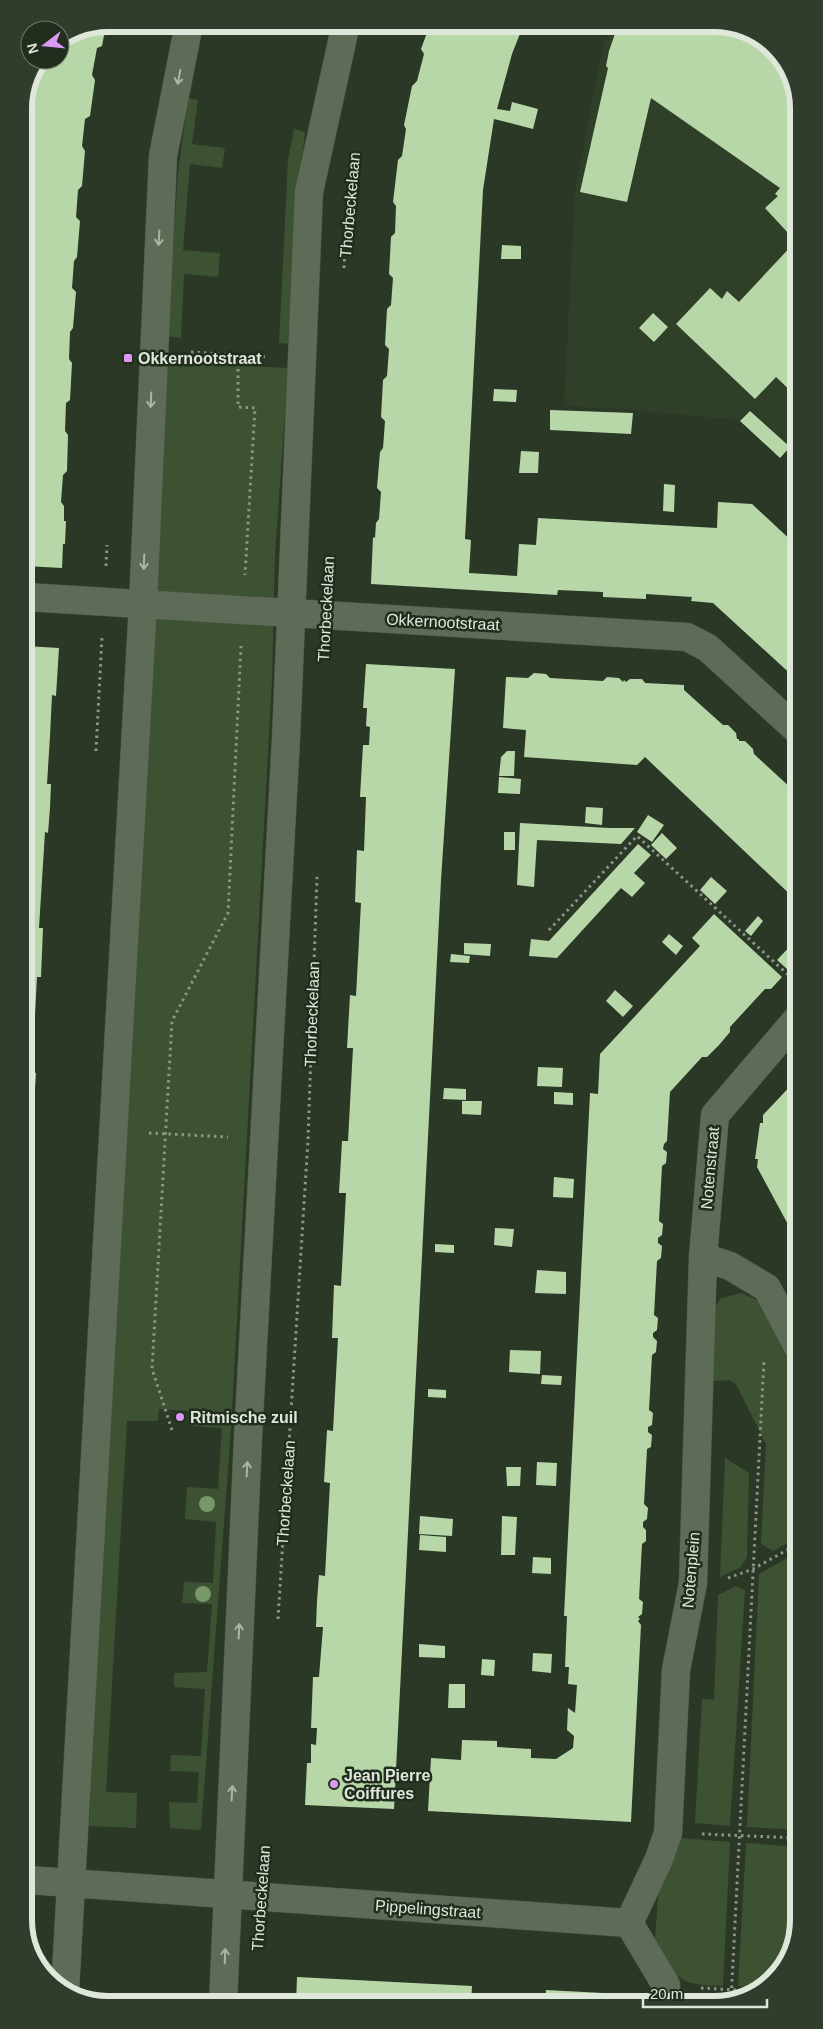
<svg xmlns="http://www.w3.org/2000/svg" width="823" height="2029" viewBox="0 0 823 2029" font-family="Arial,sans-serif">
  <style>
    .built { fill: #304028 }
    .green { fill: #3c5232 }
    .building { fill: #b7d7a9 }
    .lines { fill: none; stroke-linecap: round; stroke-linejoin: round }
    .minor-casing { stroke: #495444; stroke-width: 29 }
    .path { stroke: #8d9688; stroke-width: 3; stroke-dasharray: 2.5 4; stroke-linecap: butt }
    .minor { stroke: #5d6b57; stroke-width: 28 }
    .tree { fill: #78976a }
    .oneway { stroke: #abb5a6 }
    .poi-dot { fill: #db99f5; stroke: #222e1d; stroke-width: 2 }
    .labels { text-anchor: middle; dominant-baseline: central; stroke-width: 5; stroke-linejoin: round; paint-order: stroke }
    .street-label { font-size: 16px; fill: #dfe7db; stroke: #222e1d }
    .poi-label { font-size: 16px; font-weight: bold; fill: #dfe7db; stroke: #222e1d; text-anchor: start }
    .rim { fill: none; stroke: #dfe7db; stroke-width: 6 }
  </style>
  <rect width="100%" height="100%" fill="#2c3826"/>
  <path class="built" d="M721 24 766 41 795 81 796 462 786 453 790 447 750 408 739 420 632 410 564 406 575 191 603 46 614 25Z"/>
  <path class="green" d="M188 98 198 100 192 144 225 148 222 168 190 164 183 250 220 253 218 277 184 274 181 338 167 336 178 173Z
    M294 129 305 132 295 220 288 344 279 343 288 159Z
    M163 362 288 368 275 555 272 680 231 1429 201 1830 170 1828 169 1802 197 1803 199 1772 170 1771 171 1755 201 1756 205 1689 174 1687V1673L207 1672 212 1604 182 1603 184 1582 213 1583 216 1522 185 1519 187 1487 218 1489 222 1428 189 1426 188 1411 159 1409 158 1421H127L106 1792 137 1793 136 1828 89 1826Z
    M742 1293 759 1301 798 1368V1397L787 1403 798 1424V1537L773 1551 761 1544 766 1444 736 1384 729 1380 712 1381 709 1317 721 1298Z
    M725 1458 749 1473 747 1557 741 1567 720 1577Z
    M798 1552 799 1830 747 1827 759 1574Z
    M736 1586 745 1590 730 1826 695 1823 702 1699 714 1700 718 1595Z
    M680 1838 730 1842 723 1986C681 1985 682 1981 654 1951L660 1872Z
    M746 1843 799 1847V1921L782 1972 760 1988 738 1986Z"/>
  <path class="building" d="M721 24 766 41 795 81V228L789 234 765 208 778 196 775 194 780 188 651 98 627 202 580 192 608 68 606 66 609 51 618 25Z
    M523 26 512 54 497 109 510 111 512 102 538 109 533 129 494 119 483 190 465 539 471 540 469 573 517 576 519 544 536 545 538 518 717 528 718 502 752 504 796 545V679L713 603 691 601 692 597 646 594V599L603 597V592L558 590 557 595 371 584 373 537 375 538 376 523 379 519 381 492 377 488 380 452 383 448 385 421 381 417 383 380 387 376 389 349 385 345 387 309 391 305 393 278 389 274 391 237 395 233 396 206 393 202 398 160 402 156 406 129 404 125 412 86 417 81 424 54 421 49 429 27Z
    M76 30H105L102 46 97 48 92 75 95 80 90 116 85 119 82 146 85 151 82 186 78 190 76 217 80 221 77 257 74 261 72 288 76 292 73 328 70 332 69 359 72 363 70 400 66 403 65 431 68 435 67 471 63 475 61 502 64 506V521H66L65 544H63L62 568 25 566 24 103 43 60H60V41Z
    M795 242 796 396 776 377 755 399 676 324 710 288 722 299 727 291 739 302Z
    M502 245 521 246V259H501Z
    M653 313 668 327 654 342 639 328Z
    M494 389 517 390 516 402 493 401Z
    M550 410 633 413 631 434 550 430Z
    M750 411 790 447 780 458 740 421Z
    M796 443V461L787 453Z
    M521 451 539 452 538 473H519Z
    M664 484 675 485 674 512 663 511Z
    M25 646 59 648 56 696 52 695 50 736 47 784H51L50 808 48 833 45 832 39 928H43L42 953 41 977H37L32 1072 36 1073 33 1120H30L28 1158H26Z
    M366 664 455 669 441 880 394 1809 305 1805 307 1763H311V1744L316 1745 317 1728H311L313 1677H319L323 1627H316L317 1601 319 1575 325 1576 330 1483 324 1482 327 1430 333 1431 338 1338H332L334 1285 341 1286 346 1193H339L342 1141H348L353 1048H347L350 995 356 996 361 903 355 902 357 850 364 851 366 797H360L363 745H369L370 727 366 726 367 708H363Z
    M534 673 546 674 550 678 603 681 607 677 619 678 623 682 624 680 626 682 630 679H642L645 683 684 685V690L723 725H728L736 733 737 739H739V741H745L753 749 754 754 793 790H797V916L790 909 797 901 645 757 637 765 524 757 526 730 503 728 506 677 528 678Z
    M507 751H515L514 776H499L501 757Z
    M499 777 521 779 520 794 498 793Z
    M586 807 603 808 602 825 585 823Z
    M648 815 664 825 652 842 637 832Z
    M520 823 609 828H635L621 844 537 840 534 887 517 885Z
    M504 832H515V850H504Z
    M662 833 677 848 666 859 651 845Z
    M638 844 651 855 634 873 645 883 632 897 621 888 557 958 529 956 531 939 549 941Z
    M711 877 727 891 715 904 700 890Z
    M714 914 782 977 771 989H765L730 1027V1032L719 1045 707 1057H702L670 1092 667 1141 664 1144 663 1149 667 1152 666 1163 662 1166 659 1221 663 1224 662 1235 658 1238V1243L662 1246 661 1258 657 1261 654 1315 658 1318 657 1330 653 1333V1337L657 1341 656 1352 652 1355 649 1410 653 1413 652 1425 648 1427V1432L652 1435 651 1447 647 1449 644 1504 648 1508 647 1519 643 1522V1527L646 1530V1541L642 1544 639 1599 643 1602 642 1614 638 1617 640 1619 638 1621 641 1625 631 1822 428 1811 431 1758 461 1760 462 1740 497 1741V1747L531 1749V1758L556 1759 573 1748 574 1736 567 1730 568 1708 575 1713 577 1685 568 1684 569 1667H565L567 1616H564L590 1093 598 1094 600 1054 700 946 692 938Z
    M758 916 763 921 751 936 745 931Z
    M669 934 683 946 676 955 662 942Z
    M797 939V959L787 969 777 960Z
    M464 943 491 944 490 956 464 954Z
    M451 954 470 956 469 963 450 962Z
    M615 990 633 1006 623 1017 606 1001Z
    M538 1067 563 1068 562 1087 537 1086Z
    M797 1079V1138L798 1243 757 1167 758 1159H755L760 1123H763V1115Z
    M444 1088 466 1089V1100L443 1099Z
    M554 1092 573 1093V1105L554 1104Z
    M462 1101H482L481 1115 462 1114Z
    M554 1177 574 1179 573 1198 553 1197Z
    M495 1228 514 1229 512 1247 494 1245Z
    M435 1244 454 1245V1253L435 1252Z
    M537 1270 566 1272V1294L535 1293Z
    M510 1350 541 1351 540 1374 509 1372Z
    M542 1375 562 1376 561 1385 541 1384Z
    M428 1389 446 1390V1398L428 1397Z
    M537 1462 557 1463 556 1486 536 1485Z
    M506 1467H521L520 1486H507Z
    M420 1516 453 1519 452 1536 419 1534Z
    M502 1516 517 1517 515 1555H501Z
    M420 1535 446 1537V1552L419 1550Z
    M533 1557 551 1558V1574L532 1573Z
    M419 1644 445 1646V1658L419 1657Z
    M533 1653 552 1654 551 1673 532 1671Z
    M482 1659 495 1660 494 1676 481 1675Z
    M449 1684H465V1708H448Z
    M297 1977 472 1986 471 2003H437L438 2001 395 1998V2003L296 2004Z
    M546 1990 622 1994 621 2002H545Z"/>
  <g class="lines">
    <defs>
      <path id="minor" d="M25 597 687 637 708 648 796 729
        M703 1257 715 1115 797 1019
        M28 1880 629 1923
        M65 1991 143 604 163 156 188 29
        M665 2001 666 1985 629 1923 659 1859 668 1833 676 1670 693 1583 703 1257 730 1266 767 1288 798 1347
        M223 2004 248 1437 286 738 309 192 345 28"/>
    </defs>
    <use href="#minor" class="minor-casing"/>
    <path class="path" d="M344 268 348 190
      M191 352 267 357
      M238 356V407L255 408 245 575
      M106 566 107 545
      M96 751 102 637
      M549 930 637 836 797 983
      M149 1133 228 1137
      M172 1430 152 1369 172 1021 228 913 241 646
      M728 1578 753 1569 798 1544
      M278 1619 308 1140 317 877
      M702 1834 799 1838
      M701 1988 755 1991
      M731 2001 764 1360"/>
    <use href="#minor" class="minor"/>
  </g>
  <g class="tree">
    <circle cx="207" cy="1504" r="8"/>
    <circle cx="203" cy="1594" r="8"/>
  </g>
  <defs><path id="oneway-shaft" d="M-6 0H5M1.5-3L5.5 0L1.5 3" fill="none" stroke-width="1.6" stroke-linecap="round" stroke-linejoin="round" transform="scale(1.25)"/></defs>
  <g class="oneway">
    <use href="#oneway-shaft" transform="translate(179 77) rotate(101)"/>
    <use href="#oneway-shaft" transform="translate(159 238) rotate(93)"/>
    <use href="#oneway-shaft" transform="translate(151 400) rotate(92)"/>
    <use href="#oneway-shaft" transform="translate(144 562) rotate(92)"/>
    <use href="#oneway-shaft" transform="translate(247 1469) rotate(-87)"/>
    <use href="#oneway-shaft" transform="translate(239 1631) rotate(-87)"/>
    <use href="#oneway-shaft" transform="translate(232 1793) rotate(-87)"/>
    <use href="#oneway-shaft" transform="translate(225 1956) rotate(-88)"/>
  </g>
  <g class="poi-dot">
    <rect x="123" y="353" width="10" height="10" rx="2.5"/>
    <circle cx="180" cy="1417" r="5"/>
    <circle cx="334" cy="1784" r="5"/>
  </g>
  <g class="labels">
    <g class="street-label">
      <text transform="translate(350 205) rotate(-85)">Thorbeckelaan</text>
      <text transform="translate(326 609) rotate(-87)">Thorbeckelaan</text>
      <text transform="translate(443 622) rotate(3)">Okkernootstraat</text>
      <text transform="translate(312 1014) rotate(-88)">Thorbeckelaan</text>
      <text transform="translate(710 1168) rotate(-85)">Notenstraat</text>
      <text transform="translate(286 1493) rotate(-86)">Thorbeckelaan</text>
      <text transform="translate(691 1570) rotate(-85)">Notenplein</text>
      <text transform="translate(261 1898) rotate(-86)">Thorbeckelaan</text>
      <text transform="translate(428 1909) rotate(4)">Pippelingstraat</text>
    </g>
    <g class="poi-label">
      <text x="138" y="358">Okkernootstraat</text>
      <text x="190" y="1417">Ritmische zuil</text>
      <text x="344" y="1775">Jean Pierre<tspan x="344" dy="18">Coiffures</tspan></text>
    </g>
  </g>
  <path d="M0 0H823V2029H0ZM108 32H714A76 76 0 0 1 790 108V1920A76 76 0 0 1 714 1996H108A76 76 0 0 1 32 1920V108A76 76 0 0 1 108 32Z" fill="#313d2c" fill-rule="evenodd"/>
  <path class="rim" d="M108 32H714A76 76 0 0 1 790 108V1920A76 76 0 0 1 714 1996H108A76 76 0 0 1 32 1920V108A76 76 0 0 1 108 32Z"/>
  <g transform="translate(45 45) rotate(254)"><circle r="24" fill="#222e1d" stroke="#6e7869"/>
  <path d="M0-4L9 19L0 12L-9 19Z" fill="#db99f5"/>
  <text y="-8" font-size="14" font-weight="bold" text-anchor="middle" fill="#dfe7db">N</text>
  </g>
  <path d="M643 1999v8h124v-8" fill="none" stroke="#dfe7db" stroke-width="2.5"/>
  <text x="650" y="1999" font-size="15" fill="#dfe7db" stroke="#222e1d" stroke-width="4" paint-order="stroke">20 m</text>
</svg>
